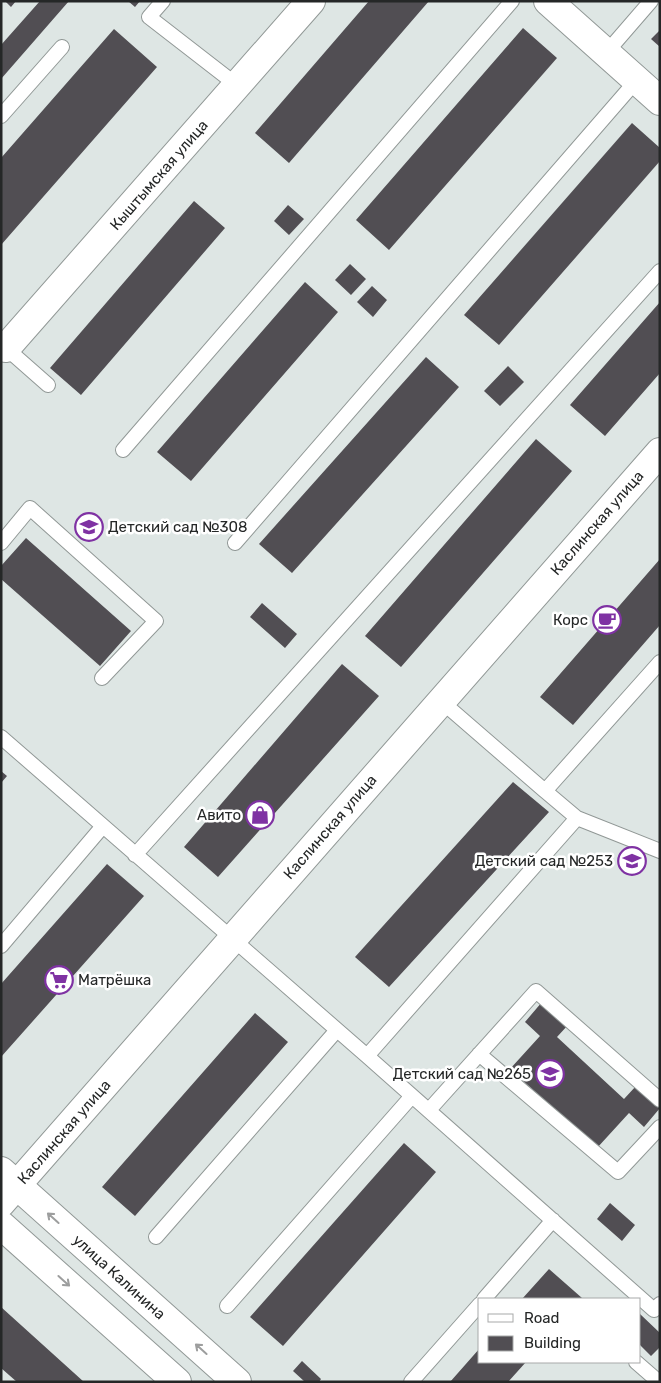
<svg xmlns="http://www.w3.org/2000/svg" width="661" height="1383" viewBox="0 0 661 1383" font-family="Rubik,sans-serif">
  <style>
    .building { fill: #514e53 }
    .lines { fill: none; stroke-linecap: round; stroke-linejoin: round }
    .lane-casing { stroke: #919896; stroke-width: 16 }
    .street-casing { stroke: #919896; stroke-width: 30 }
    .secondary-casing { stroke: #919896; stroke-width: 30 }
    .lane { stroke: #fff; stroke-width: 14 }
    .street { stroke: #fff; stroke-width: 28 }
    .secondary { stroke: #fff; stroke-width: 28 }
    .oneway { stroke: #9d9e9e }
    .labels { text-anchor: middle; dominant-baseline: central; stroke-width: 5; stroke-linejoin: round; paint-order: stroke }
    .street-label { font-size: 15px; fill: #252727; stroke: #fff }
    .poi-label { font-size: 15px; fill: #252727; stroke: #fff; text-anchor: end }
  </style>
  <rect width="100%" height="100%" fill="#dee6e4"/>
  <path class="building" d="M5 1H16L11 7Z
    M40 1H69L1 79V45Z
    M128 1H140L135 7Z
    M369 1H429L289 163 255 133Z
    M523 28 557 58 389 250 356 220Z
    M114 29 157 67 1 245V158Z
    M660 30V47L651 39Z
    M632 123 660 148V161L499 345 464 315Z
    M194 201 225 228 81 395 50 368Z
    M288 205 304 219 289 235 274 221Z
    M350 264 366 279 351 295 335 280Z
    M305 282 338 312 191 481 157 452Z
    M372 286 387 300 373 317 357 302Z
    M660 302V373L605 436 570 405Z
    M426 357 459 387 292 573 259 544Z
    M508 366 524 382 500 406 484 391Z
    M536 439 572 471 401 667 365 636Z
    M26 538 131 631 100 666 1 579V566Z
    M660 559V625L573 725 540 697Z
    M262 603 297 634 285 648 250 617Z
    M342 664 379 696 218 877 184 847Z
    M1 771 7 776 1 783Z
    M513 782 549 812 389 987 355 957Z
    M107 864 144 896 1 1057V984Z
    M542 1002 568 1025 557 1037 624 1099 636 1086 660 1108 644 1127 629 1113 597 1148 510 1069 540 1036 525 1022Z
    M255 1013 288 1042 135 1216 102 1187Z
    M404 1143 436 1172 283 1346 250 1317Z
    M610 1203 635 1225 622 1241 597 1219Z
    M549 1269 582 1298 581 1299H522Z
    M1 1307 84 1382H17L1 1368Z
    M640 1314 660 1333V1347L651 1356 640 1345Z
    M480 1348V1362H526L508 1382H450Z
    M302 1361 321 1379 319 1382H305L293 1371Z"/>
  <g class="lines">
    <defs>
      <path id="lane" d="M163 1 149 17 238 86
        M606 53 651 1
        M1 116 62 47
        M2 350 6 348 48 385
        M123 450 512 1
        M1 543 30 508 156 621 102 678
        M235 543 636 81
        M441 701 545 791
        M1 737 367 1056 654 1310 660 1304
        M577 818 660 851
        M135 855 660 271
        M1 946 103 826
        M479 1054 618 1172 660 1127
        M367 1056 577 818 545 791 660 662
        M429 1110 536 991 660 1100
        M156 1237 337 1030
        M484 1299 553 1220
        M227 1306 412 1096
        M636 1362 659 1382
        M411 1382 480 1304"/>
      <path id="street" d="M548 1 660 101
        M1 345 6 348 311 1"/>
      <path id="secondary" d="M1 1171 237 1382
        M1 1203 660 452
        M1 1225 177 1382"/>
    </defs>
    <use href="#lane" class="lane-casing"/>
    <use href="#street" class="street-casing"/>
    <use href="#secondary" class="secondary-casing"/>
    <use href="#lane" class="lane"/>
    <use href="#street" class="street"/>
    <use href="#secondary" class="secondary"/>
  </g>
  <defs><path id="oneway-shaft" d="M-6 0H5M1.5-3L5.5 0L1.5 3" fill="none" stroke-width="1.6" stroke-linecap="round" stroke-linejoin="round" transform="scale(1.25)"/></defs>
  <g class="oneway">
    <use href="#oneway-shaft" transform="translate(53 1218) rotate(-138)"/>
    <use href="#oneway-shaft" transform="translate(64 1281) rotate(42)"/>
    <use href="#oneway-shaft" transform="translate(201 1349) rotate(-138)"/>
  </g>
  <defs>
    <symbol id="school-ring" viewBox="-11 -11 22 22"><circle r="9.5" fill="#fff" stroke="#7f32a3" stroke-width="1.5"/><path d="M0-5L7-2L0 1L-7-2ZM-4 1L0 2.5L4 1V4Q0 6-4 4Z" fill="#7f32a3"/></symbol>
    <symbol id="cafe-ring" viewBox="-11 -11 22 22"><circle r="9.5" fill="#fff" stroke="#7f32a3" stroke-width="1.5"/><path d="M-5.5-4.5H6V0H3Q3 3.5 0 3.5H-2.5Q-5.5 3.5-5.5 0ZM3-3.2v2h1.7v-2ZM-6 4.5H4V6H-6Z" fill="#7f32a3"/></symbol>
    <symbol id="shop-ring" viewBox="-11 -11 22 22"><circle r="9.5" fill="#fff" stroke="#7f32a3" stroke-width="1.5"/><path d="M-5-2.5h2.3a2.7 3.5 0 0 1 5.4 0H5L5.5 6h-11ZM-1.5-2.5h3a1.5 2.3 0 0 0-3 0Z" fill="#7f32a3"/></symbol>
    <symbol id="supermarket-ring" viewBox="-11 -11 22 22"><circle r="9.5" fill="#fff" stroke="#7f32a3" stroke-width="1.5"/><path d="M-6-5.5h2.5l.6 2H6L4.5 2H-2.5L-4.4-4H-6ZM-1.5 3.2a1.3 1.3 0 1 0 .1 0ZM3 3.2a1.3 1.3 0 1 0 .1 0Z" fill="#7f32a3"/></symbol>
  </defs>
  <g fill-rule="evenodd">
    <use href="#school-ring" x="73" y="511" width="32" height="32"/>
    <use href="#cafe-ring" x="591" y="604" width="32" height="32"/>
    <use href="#shop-ring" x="244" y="799" width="32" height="32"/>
    <use href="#school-ring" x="616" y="845" width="32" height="32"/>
    <use href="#supermarket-ring" x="43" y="964" width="32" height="32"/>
    <use href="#school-ring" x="534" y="1058" width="32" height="32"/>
  </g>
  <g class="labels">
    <g class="street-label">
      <text transform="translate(159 175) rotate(-49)">Кыштымская улица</text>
      <text transform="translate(597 523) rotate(-49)">Каслинская улица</text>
      <text transform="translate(330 827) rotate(-49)">Каслинская улица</text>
      <text transform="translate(64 1132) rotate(-49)">Каслинская улица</text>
      <text transform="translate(119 1277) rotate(42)">улица Калинина</text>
    </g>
    <g class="poi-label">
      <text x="108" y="527" text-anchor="start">Детский сад №308</text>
      <text x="588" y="620">Корс</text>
      <text x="241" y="815">Авито</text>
      <text x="613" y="861">Детский сад №253</text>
      <text x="78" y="980" text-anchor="start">Матрёшка</text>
      <text x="531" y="1074">Детский сад №265</text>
    </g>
  </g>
  <rect width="661" height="1383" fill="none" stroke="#252727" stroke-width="5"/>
  <rect x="478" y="1298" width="162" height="65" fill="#ffffff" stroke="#a8a9a9"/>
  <rect x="488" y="1314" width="25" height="8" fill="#ffffff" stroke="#a8a9a9"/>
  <text x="524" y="1323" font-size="15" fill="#252727">Road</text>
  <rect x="488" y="1336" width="25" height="15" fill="#514e53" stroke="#a8a9a9"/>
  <text x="524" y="1348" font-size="15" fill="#252727">Building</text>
</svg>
